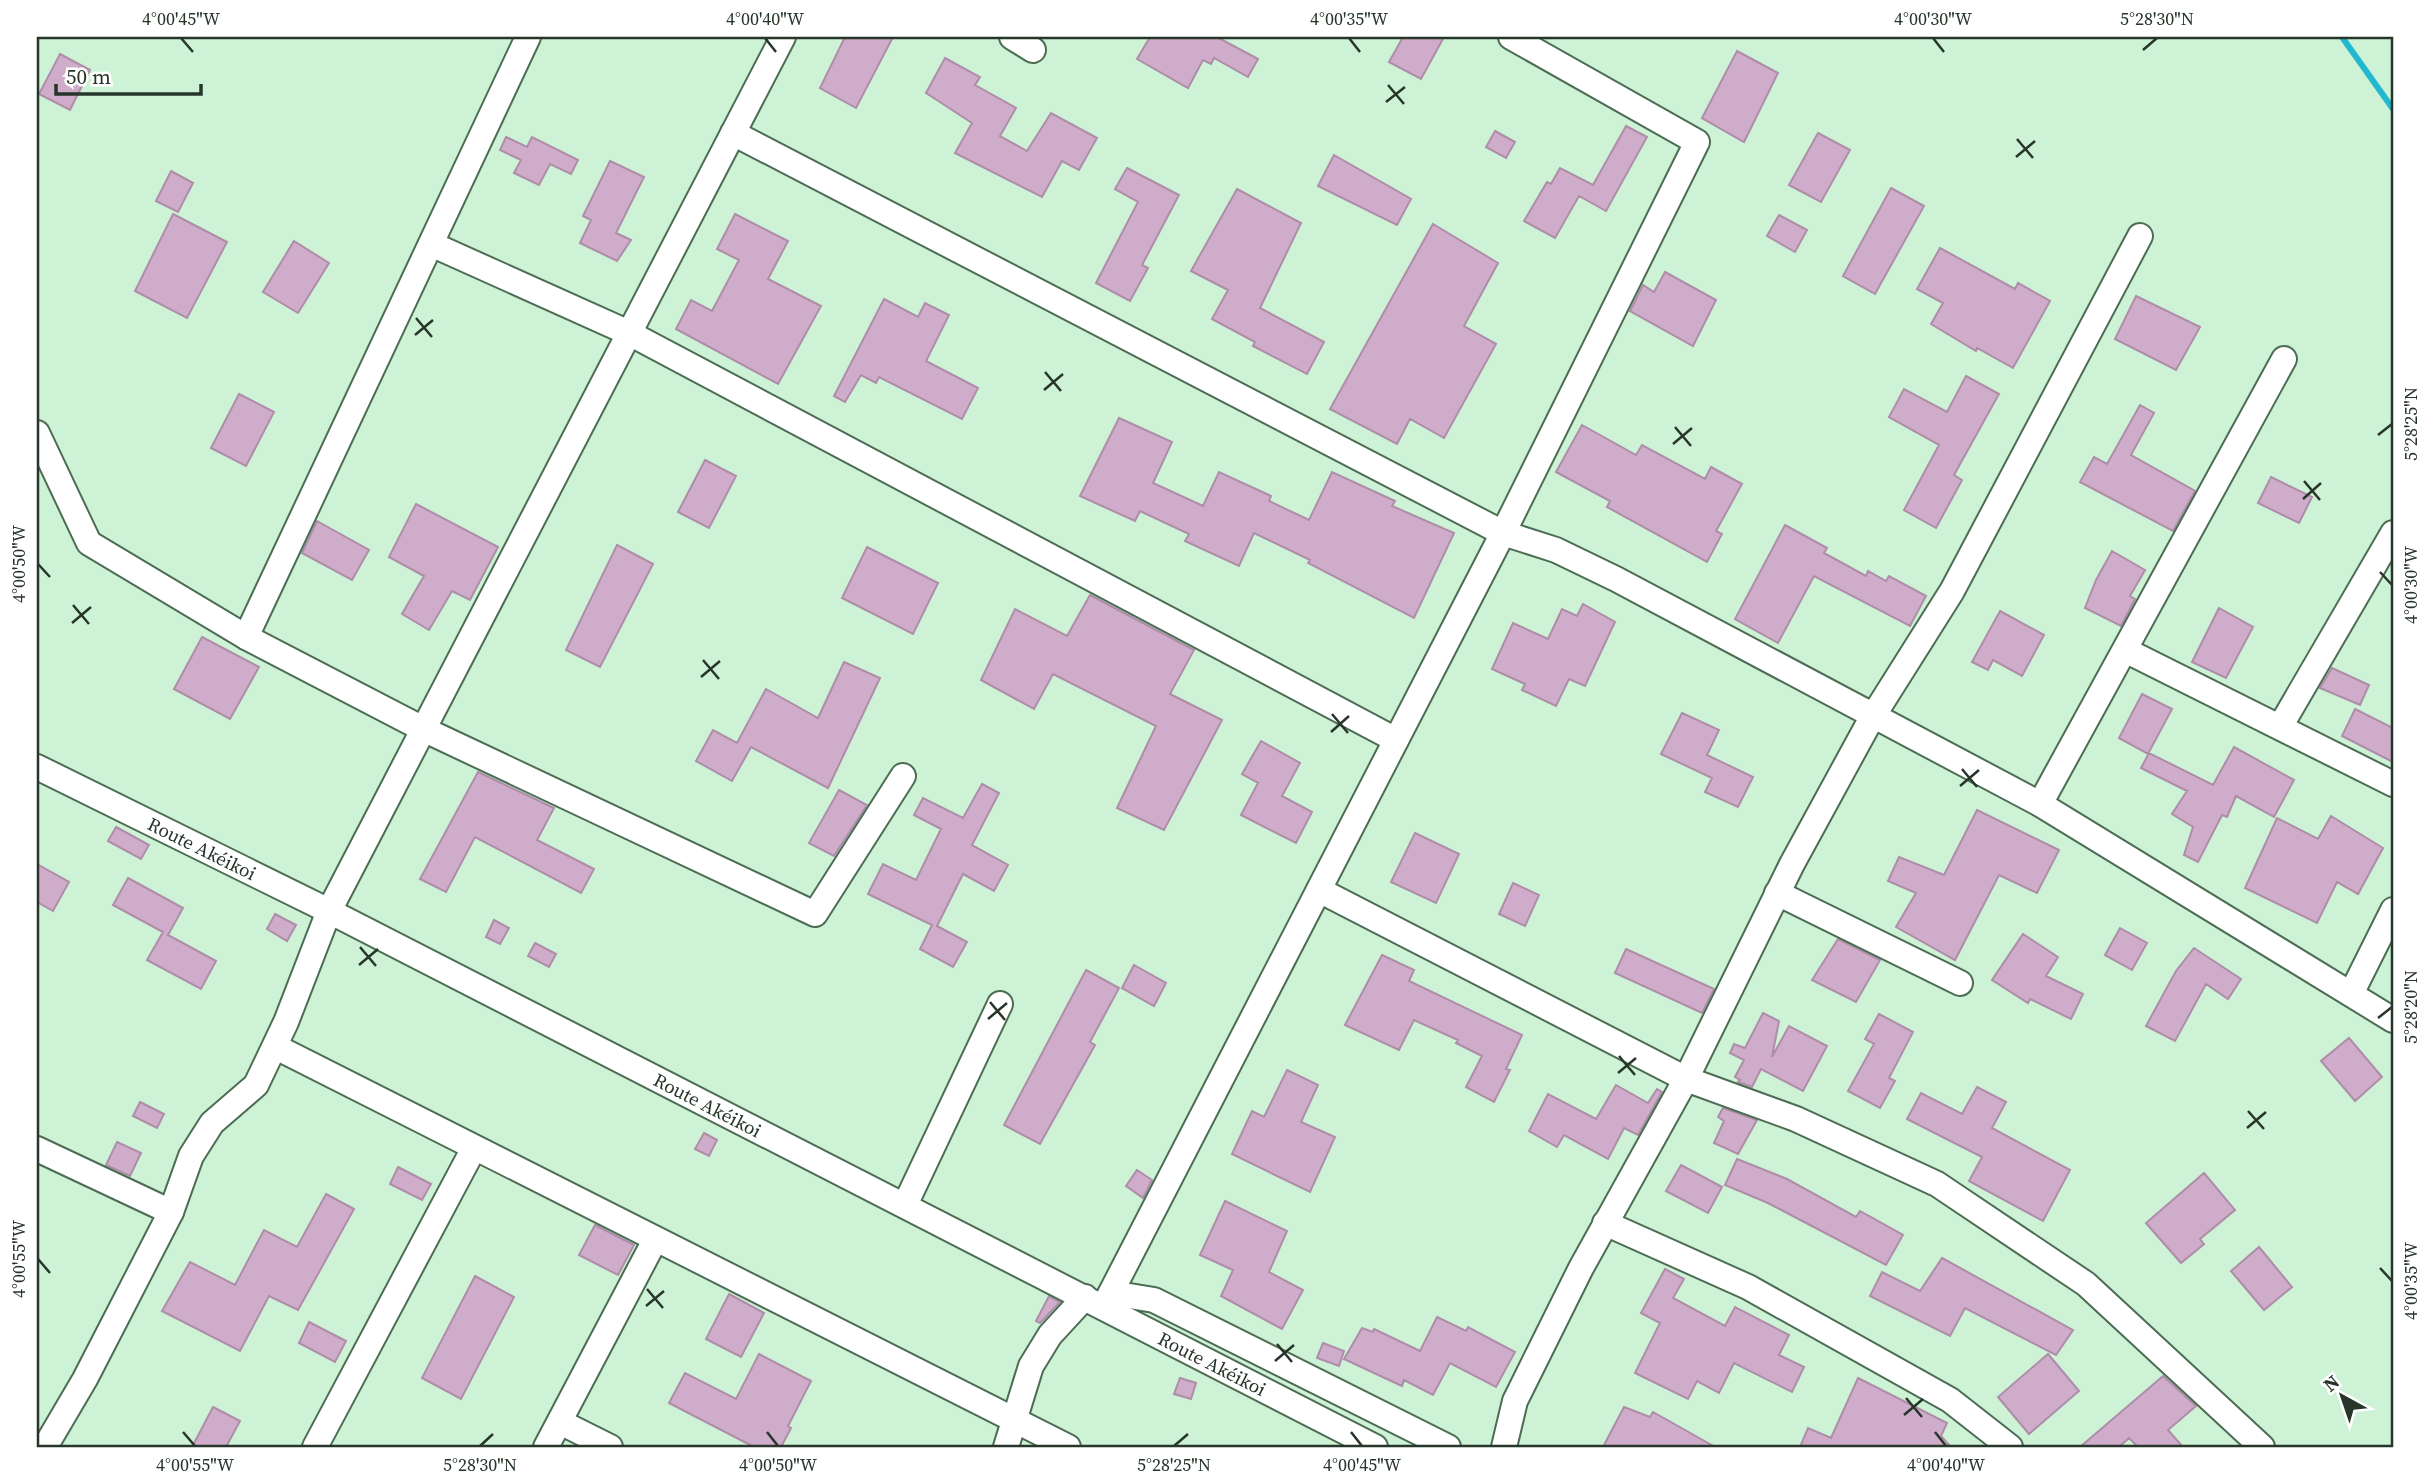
<svg xmlns="http://www.w3.org/2000/svg" width="2430" height="1484" viewBox="0 0 2430 1484" font-family="'Source Serif 4',serif">
  <style>
    .lines { fill: none; stroke-linecap: round; stroke-linejoin: round }
    .stream { stroke: #22b8cf; stroke-width: 6 }
    .building { fill: #cfadca; stroke: #ae8da9; stroke-width: 2 }
    .minor-casing { stroke: #4c6d54; stroke-width: 28 }
    .minor { stroke: #fff; stroke-width: 24 }
    .ticks { fill: none; stroke: #27352a; stroke-width: 2.5 }
    .labels { text-anchor: middle; dominant-baseline: central; stroke-width: 6; stroke-linejoin: round; paint-order: stroke }
    .street-label { font-size: 19px; fill: #27352a; stroke: #fff }
    .neatline { fill: none; stroke: #27352a; stroke-width: 2.5 }
    .ticks-label { font-size: 18px; text-anchor: middle; fill: #27352a }
  </style>
  <rect width="100%" height="100%" fill="#cdf2d5"/>
  <g class="lines">
    <path class="stream" d="M2342 37 2393 109"/>
  </g>
  <path class="building" d="M845 37H893L856 108 820 88Z
    M1150 37H1217L1258 59 1248 77 1214 58 1211 64 1203 60 1188 88 1137 59Z
    M1403 37H1444L1421 79 1389 62Z
    M1737 51 1778 73 1744 142 1702 118Z
    M60 54 90 70 70 110 39 94Z
    M945 58 980 77 975 85 1016 108 1000 136 1027 151 1051 113 1097 138 1079 170 1062 161 1042 197 955 153 972 123 926 93Z
    M1626 126 1647 137 1606 211 1579 196 1555 238 1524 221 1547 182 1551 184 1560 168 1593 185Z
    M1495 131 1515 142 1506 158 1486 147Z
    M1818 133 1850 150 1821 202 1789 185Z
    M506 137 527 147 532 137 578 160 571 174 550 164 539 185 514 173 521 160 500 150Z
    M1334 155 1411 199 1397 225 1318 186Z
    M610 161 644 177 616 233 631 240 617 261 580 243 591 220 583 216Z
    M1127 168 1179 195 1142 265 1148 268 1130 301 1096 283 1138 202 1115 189Z
    M171 171 193 183 178 212 156 201Z
    M1891 188 1924 206 1875 294 1843 276Z
    M1237 189 1301 223 1260 308 1324 342 1307 374 1253 346 1255 342 1212 319 1228 290 1191 271Z
    M173 214 227 242 187 318 135 291Z
    M735 214 788 241 768 279 821 306 778 384 676 329 691 300 712 311 739 260 717 249Z
    M1779 215 1807 230 1795 252 1767 236Z
    M1433 224 1498 263 1464 326 1496 344 1444 438 1410 419 1397 444 1330 409Z
    M294 241 329 263 298 313 263 292Z
    M1940 248 2015 289 2018 283 2050 301 2013 368 1977 348 1976 351 1931 324 1943 303 1917 289Z
    M1665 272 1716 300 1693 346 1630 311 1643 285 1654 292Z
    M2136 296 2200 327 2176 370 2115 339Z
    M884 299 918 317 925 303 949 315 926 361 978 388 962 419 879 377 876 383 861 375 845 402 834 396Z
    M1966 376 1999 394 1954 475 1962 480 1936 528 1904 510 1939 445 1889 417 1904 389 1947 412Z
    M239 394 274 412 246 466 211 448Z
    M2140 405 2154 413 2131 455 2195 491 2173 531 2080 482 2094 457 2107 464Z
    M1119 418 1172 442 1153 483 1203 506 1219 472 1271 496 1269 501 1309 520 1332 472 1395 501 1392 506 1454 533 1414 618 1308 563 1310 560 1254 533 1239 566 1185 541 1189 534 1140 511 1135 521 1080 496Z
    M1582 425 1636 455 1642 445 1705 479 1711 467 1742 484 1716 531 1722 534 1707 562 1607 507 1610 501 1556 472Z
    M705 460 736 476 709 528 678 512Z
    M2271 477 2312 497 2299 523 2258 503Z
    M416 504 498 547 470 600 452 591 429 630 402 614 424 576 389 557Z
    M317 521 369 550 352 580 302 553Z
    M1785 525 1827 548 1824 553 1866 576 1868 571 1886 581 1889 576 1926 596 1910 626 1814 576 1778 643 1735 619Z
    M617 545 653 564 600 667 566 650Z
    M867 547 938 583 913 634 842 598Z
    M2112 551 2145 570 2130 596 2135 599 2121 626 2085 608 2096 580Z
    M1090 595 1194 650 1170 694 1222 720 1164 830 1117 808 1156 726 1053 674 1034 709 981 680 1015 609 1067 636Z
    M1583 604 1615 622 1585 686 1569 679 1556 706 1522 690 1525 684 1492 669 1513 623 1548 639 1562 609 1577 616Z
    M2219 608 2253 627 2226 678 2192 662Z
    M2000 611 2044 635 2022 676 1993 660 1988 670 1972 662Z
    M202 637 259 667 230 719 174 689Z
    M844 662 880 678 828 788 751 747 732 781 696 761 713 730 737 743 766 689 818 718Z
    M2332 668 2369 685 2360 705 2320 688Z
    M2142 694 2172 709 2148 754 2119 738Z
    M2355 709 2393 728V762L2342 736Z
    M1682 713 1719 730 1707 755 1753 777 1738 807 1705 792 1712 778 1661 754Z
    M1261 741 1300 763 1282 796 1312 812 1296 843 1241 815 1258 783 1242 774Z
    M2234 747 2294 780 2274 817 2236 796 2227 817 2222 815 2198 862 2184 855 2193 827 2172 814 2187 791 2141 768 2149 753 2213 785Z
    M478 772 554 808 537 840 594 869 581 893 475 837 446 892 420 879Z
    M982 784 999 793 972 845 1008 865 994 891 963 874 937 926 967 942 953 967 920 949 932 925 868 894 883 864 916 880 941 829 914 815 923 798 963 818Z
    M839 790 867 805 834 856 809 843Z
    M1977 810 2059 850 2037 893 1999 875 1955 960 1896 927 1916 893 1888 881 1899 857 1944 875Z
    M2331 816 2383 848 2358 894 2337 882 2317 923 2245 888 2277 818 2318 839Z
    M116 827 149 845 141 859 108 841Z
    M1415 833 1459 854 1436 903 1391 882Z
    M37 864 69 882 53 911 37 902Z
    M128 878 183 908 168 935 216 961 201 989 147 960 163 932 113 905Z
    M1513 883 1539 895 1525 926 1499 914Z
    M275 914 296 925 287 941 267 929Z
    M494 920 509 928 500 944 486 937Z
    M2120 928 2147 943 2132 970 2105 955Z
    M2023 934 2058 957 2046 976 2083 994 2071 1019 2030 999 2028 1003 1992 980Z
    M1838 939 1880 960 1856 1002 1812 980Z
    M535 943 556 954 549 967 528 956Z
    M2194 948 2241 979 2228 999 2206 984 2175 1041 2146 1026 2176 971Z
    M1626 949 1714 989 1702 1013 1615 973Z
    M1382 955 1414 970 1409 981 1522 1035 1506 1069 1510 1070 1494 1102 1466 1087 1482 1056 1456 1043 1458 1040 1414 1020 1399 1050 1345 1025Z
    M1134 965 1166 983 1154 1006 1122 988Z
    M1086 970 1119 988 1090 1042 1095 1045 1040 1144 1004 1125Z
    M1763 1013 1779 1021 1772 1057 1789 1026 1827 1046 1803 1091 1761 1069 1752 1087 1738 1082 1740 1080 1735 1077 1744 1060 1730 1053 1734 1044 1745 1048Z
    M1879 1014 1913 1032 1889 1078 1895 1081 1880 1108 1848 1091 1874 1044 1865 1039Z
    M2349 1038 2382 1077 2355 1101 2321 1061Z
    M1287 1070 1318 1085 1301 1122 1335 1137 1310 1192 1232 1154 1252 1111 1264 1117Z
    M1616 1085 1648 1103 1657 1089 1662 1092 1638 1135 1624 1128 1608 1159 1564 1135 1557 1147 1529 1131 1548 1094 1596 1119Z
    M1977 1087 2006 1102 1992 1128 2070 1170 2043 1221 1969 1181 1982 1157 1907 1119 1921 1093 1962 1114Z
    M140 1102 164 1114 157 1128 133 1116Z
    M1723 1108 1757 1120 1738 1154 1714 1143 1724 1121 1718 1117Z
    M704 1133 717 1140 709 1156 695 1149Z
    M117 1142 141 1153 130 1176 106 1165Z
    M1737 1159 1787 1179 1856 1217 1860 1211 1903 1235 1886 1265 1768 1203 1725 1185Z
    M1681 1165 1722 1187 1708 1213 1666 1191Z
    M398 1167 431 1184 422 1200 390 1184Z
    M1137 1170 1152 1180 1143 1198 1126 1186Z
    M2204 1173 2235 1210 2200 1239 2204 1244 2181 1263 2146 1223Z
    M326 1194 354 1209 298 1310 269 1296 240 1351 162 1311 190 1262 235 1285 264 1230 297 1247Z
    M1225 1201 1287 1231 1269 1272 1303 1290 1282 1329 1221 1296 1233 1270 1200 1255Z
    M595 1225 634 1245 618 1275 579 1255Z
    M2259 1247 2292 1287 2264 1310 2231 1271Z
    M1942 1258 2073 1330 2056 1355 1965 1308 1950 1336 1870 1296 1882 1272 1920 1291Z
    M1665 1269 1684 1279 1673 1298 1725 1326 1735 1307 1789 1335 1779 1355 1804 1367 1792 1392 1734 1363 1719 1393 1697 1381 1688 1399 1635 1373 1660 1323 1641 1313Z
    M475 1276 514 1297 461 1399 422 1378Z
    M729 1294 764 1313 741 1357 706 1339Z
    M1049 1296 1060 1302 1040 1323 1036 1321Z
    M1437 1317 1466 1331 1468 1327 1515 1352 1496 1387 1450 1363 1433 1395 1404 1380 1402 1386 1344 1359 1362 1328 1373 1332 1374 1329 1420 1351Z
    M309 1322 346 1341 335 1362 299 1343Z
    M1323 1343 1344 1351 1339 1366 1317 1358Z
    M759 1354 811 1381 788 1426 791 1428 781 1447H754L669 1403 685 1373 736 1399Z
    M2048 1354 2079 1391 2029 1434 1998 1397Z
    M2163 1376 2196 1406 2168 1430 2183 1447H2138L2129 1438 2119 1447H2080Z
    M1180 1378 1196 1383 1191 1399 1174 1394Z
    M1858 1378 1947 1423 1941 1436 1951 1447H1800L1808 1428 1831 1438Z
    M213 1407 240 1421 226 1447H192Z
    M1624 1407 1650 1417 1653 1412 1715 1447H1603Z"/>
  <g class="lines">
    <defs>
      <g id="minor">
        <path d="M1012 37 1033 50"/>
        <path d="M733 133 1503 533 1556 550 1616 579 2040 804 2393 1020"/>
        <path d="M431 244 629 333 1396 740"/>
        <path d="M37 433 89 543 246 637 423 729 815 914 903 776"/>
        <path d="M246 637 528 37"/>
        <path d="M2125 650 2393 784"/>
        <path d="M2280 727 2393 533"/>
        <path id="s1" d="M37 767 329 911 1375 1447"/>
        <path d="M2040 804 2284 359"/>
        <path d="M1319 890 1686 1079 1796 1119 1937 1184 2086 1284 2262 1447"/>
        <path d="M1777 893 1960 983"/>
        <path d="M2351 994 2393 910"/>
        <path d="M276 1047 1068 1447"/>
        <path d="M37 1149 171 1212"/>
        <path d="M905 1205 1000 1004"/>
        <path d="M1605 1223 1748 1287 1950 1400 2010 1447"/>
        <path d="M1111 1293 1154 1300 1448 1447"/>
        <path d="M1104 1306 1503 533 1697 142 1511 37"/>
        <path d="M560 1422 610 1447"/>
        <path d="M45 1447 85 1379 171 1212 191 1156 212 1123 256 1085 286 1022 329 911 783 37"/>
        <path d="M315 1447 474 1148"/>
        <path d="M546 1447 655 1240"/>
        <path d="M1006 1447 1031 1366 1050 1335 1085 1297"/>
        <path d="M1504 1447 1515 1401 1581 1268 1686 1079 1792 864 1870 721 1952 591 2140 236"/>
      </g>
    </defs>
    <use href="#minor" class="minor-casing"/>
    <use href="#minor" class="minor"/>
  </g>
  <path class="ticks" d="M181 38 193 52M765 38 776 52M1349 38 1360 52M1933 38 1944 52M2143 50 2157 38M1388 85 1404 104M1386 102 1405 87M2017 139 2033 158M2016 157 2035 141M416 318 432 337M415 335 433 320M1045 372 1061 391M1044 390 1063 374M1675 427 1691 446M2378 435 2392 424M1673 444 1692 428M2304 481 2320 500M2303 499 2321 483M38 564 50 577M2380 572 2392 585M73 605 89 624M72 623 91 607M703 660 719 679M701 677 720 661M1332 714 1348 733M1331 732 1349 716M1962 769 1977 787M1960 786 1979 770M360 947 376 966M359 965 378 949M990 1002 1005 1020M2378 1018 2392 1007M988 1019 1007 1003M1619 1056 1635 1075M1618 1073 1636 1058M2248 1111 2264 1129M2247 1128 2266 1112M38 1259 50 1273M2380 1268 2392 1281M647 1289 663 1308M646 1306 664 1291M1277 1344 1292 1362M1275 1361 1294 1345M1906 1398 1922 1417M1904 1415 1923 1399M183 1432 195 1446M767 1432 778 1446M1351 1432 1362 1446M1935 1432 1946 1446M480 1446 493 1434M1174 1446 1188 1434"/>
  <g class="labels">
    <g class="street-label">
      <text stroke="none"><textPath href="#s1" startOffset="184">Route Akéikoi</textPath></text>
      <text stroke="none"><textPath href="#s1" startOffset="751">Route Akéikoi</textPath></text>
      <text stroke="none"><textPath href="#s1" startOffset="1318">Route Akéikoi</textPath></text>
    </g>
  </g>
  <rect width="2430" height="1484" fill="none" stroke="#ffffff" stroke-width="77"/>
  <g transform="translate(2342 1396) rotate(320)" stroke="#ffffff" stroke-width="5" paint-order="stroke">
  <path d="M0-5L12 26L0 18L-12 26Z" fill="#27352a"/>
  <text y="-10" font-size="19" font-weight="bold" text-anchor="middle" fill="#27352a">N</text>
  </g>
  <path d="M56 84v10h145v-10" fill="none" stroke="#27352a" stroke-width="3.5"/>
  <text x="66" y="84" font-size="21" fill="#27352a" stroke="#ffffff" stroke-width="5" paint-order="stroke">50 m</text>
  <rect x="38" y="38" width="2354" height="1408" class="neatline"/>
  <g class="ticks-label">
    <text x="181" y="25">4°00'45"W</text>
    <text x="765" y="25">4°00'40"W</text>
    <text x="1349" y="25">4°00'35"W</text>
    <text x="1933" y="25">4°00'30"W</text>
    <text x="2157" y="25">5°28'30"N</text>
    <text transform="translate(2411 424) rotate(-90)" y="6">5°28'25"N</text>
    <text transform="translate(19 564) rotate(-90)" y="6">4°00'50"W</text>
    <text transform="translate(2411 585) rotate(-90)" y="6">4°00'30"W</text>
    <text transform="translate(2411 1007) rotate(-90)" y="6">5°28'20"N</text>
    <text transform="translate(19 1259) rotate(-90)" y="6">4°00'55"W</text>
    <text transform="translate(2411 1281) rotate(-90)" y="6">4°00'35"W</text>
    <text x="195" y="1471">4°00'55"W</text>
    <text x="480" y="1471">5°28'30"N</text>
    <text x="778" y="1471">4°00'50"W</text>
    <text x="1174" y="1471">5°28'25"N</text>
    <text x="1362" y="1471">4°00'45"W</text>
    <text x="1946" y="1471">4°00'40"W</text>
  </g>
</svg>
